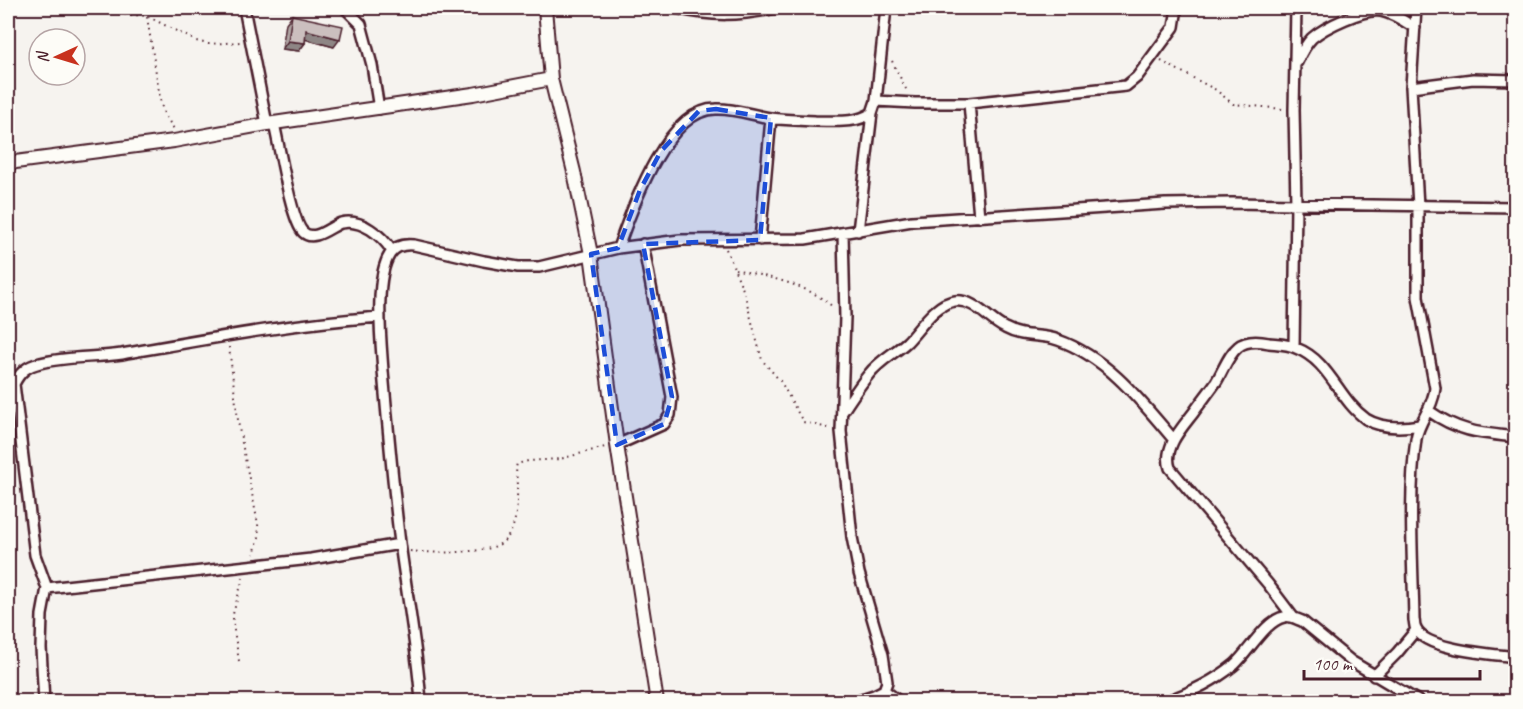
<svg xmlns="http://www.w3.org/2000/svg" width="1523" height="709" viewBox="0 0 1523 709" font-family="Caveat,sans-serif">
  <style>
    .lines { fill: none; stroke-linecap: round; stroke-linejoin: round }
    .minor-casing { stroke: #4a1f2b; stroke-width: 14 }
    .tertiary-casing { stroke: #4a1f2b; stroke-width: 16 }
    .path { stroke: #4a1f2b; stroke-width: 2; stroke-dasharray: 1.5 4.5; stroke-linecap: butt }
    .minor { stroke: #fdfcf7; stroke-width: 9 }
    .tertiary { stroke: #fdfcf7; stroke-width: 12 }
    .wall { fill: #afa4a3; stroke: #4a1f2b; stroke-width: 1.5 }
    .shaded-wall { fill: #8e8685; stroke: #4a1f2b; stroke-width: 1.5 }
    .building { fill: #cbbfbe; stroke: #4a1f2b; stroke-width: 1.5 }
    .marked { fill: #1d4ed8; fill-opacity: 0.2; stroke: #1d4ed8; stroke-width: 4.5; stroke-dasharray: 12 8; stroke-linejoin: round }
  </style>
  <rect width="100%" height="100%" fill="#f6f3ef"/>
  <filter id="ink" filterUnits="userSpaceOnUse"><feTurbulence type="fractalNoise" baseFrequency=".0167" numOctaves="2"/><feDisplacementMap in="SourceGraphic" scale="12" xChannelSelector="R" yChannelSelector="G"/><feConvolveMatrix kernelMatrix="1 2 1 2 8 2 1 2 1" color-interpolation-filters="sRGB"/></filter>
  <g filter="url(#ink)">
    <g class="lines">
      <defs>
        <path id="minor" d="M244 8 267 124
          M345 8 361 24 372 65 379 109
          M675 8C713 17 739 16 777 8
          M1416 8 1411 87 1418 206V297L1435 388C1433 409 1419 420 1416 439 1408 496 1413 562 1414 620 1415 623 1414 626 1416 629 1425 650 1494 654 1516 657
          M1297 62C1301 54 1305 45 1312 38 1325 27 1364 8 1381 11 1393 13 1404 21 1415 28
          M1411 87 1473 79 1516 80
          M876 101 915 103H969L1126 86 1137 77 1174 27 1177 8
          M969 103 979 217
          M274 124C279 143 291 221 303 232 314 243 331 226 341 223 362 218 382 236 392 251
          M858 231 872 113
          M843 233 845 317 841 431 852 537 859 573 883 655 887 682 884 690 874 695 852 702
          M760 240 771 118
          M618 248C632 209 666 109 716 109 733 108 752 115 770 118 784 120 800 120 815 121 835 121 855 124 872 113L876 101 886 8
          M1294 347 1296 204 1294 110 1296 8
          M843 411C851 399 859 386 869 374 880 360 895 353 907 342 920 329 935 303 955 301 975 299 988 320 1005 328 1025 339 1040 333 1058 340 1107 357 1141 401 1174 440
          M1429 411C1459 432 1480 433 1516 437
          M617 445 664 424 670 415 672 397 643 244
          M47 588 311 559 400 544
          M1293 617 1268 584 1170 468C1163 447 1182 428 1194 412 1201 402 1209 392 1216 382 1223 371 1228 355 1238 347 1246 340 1259 341 1269 343 1278 344 1288 344 1296 348 1330 361 1338 399 1366 419 1382 429 1402 428 1420 425
          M1374 676 1397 653 1416 630
          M884 690 900 702
          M44 702 41 648 42 615 47 588 35 555 14 384C20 372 27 366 40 363 67 356 95 358 122 354 208 339 292 323 380 317
          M421 702C417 648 407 596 400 543 393 486 388 428 383 371 381 341 374 278 390 254 396 245 405 244 414 245L484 261 518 267H539L618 248 680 240 805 239 912 221 1165 204 1232 203 1516 207
          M1164 702C1190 693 1213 682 1234 665 1248 653 1266 620 1284 617 1290 615 1296 619 1302 621L1351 661 1420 702"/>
        <path id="tertiary" d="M545 8 551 79 574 172 591 254 617 445 657 702
          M8 163 174 141 267 124 473 94 551 79"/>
      </defs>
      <use href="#minor" class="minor-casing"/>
      <use href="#tertiary" class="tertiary-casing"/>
      <path class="path" d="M83 8 107 13 147 16 196 41 208 44 240 42
        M147 17 161 104 164 114 174 129
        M892 61 908 93
        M1161 61 1216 90 1233 104 1283 109
        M726 249 744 292 762 360 781 382 803 422 832 429
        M735 269C769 278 807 283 834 308
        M229 347 239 428 258 524 259 537 254 554
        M410 551C430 553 450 553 471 551 480 550 490 549 498 545 522 534 517 488 516 467L517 464 528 461 560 459 605 447
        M239 661 233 624V614L243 578"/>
      <use href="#minor" class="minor"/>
      <use href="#tertiary" class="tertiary"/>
    </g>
    <path class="wall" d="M292 15 334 47 305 39V43L299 51 282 49 286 23Z"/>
    <path class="shaded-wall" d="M306 30 340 39 334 47 301 38Z
      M288 41 305 43 299 51 282 49Z"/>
    <path class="building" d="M292 15 343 26 340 39 306 30 305 43 288 41Z"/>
  </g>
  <path class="marked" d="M716 109 771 118 760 240 643 244 672 397 664 424 617 445 591 254 618 248 640 190 661 151 699 111Z"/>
  <rect width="1523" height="709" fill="none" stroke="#fdfcf7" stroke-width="30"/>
  <rect x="15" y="15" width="1493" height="679" fill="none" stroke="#4a1f2b" stroke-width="2" filter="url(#ink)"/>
  <g transform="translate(57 57) rotate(266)"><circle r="28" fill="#fdfcf7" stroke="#b5a4a5" stroke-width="1.5"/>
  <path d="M0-4.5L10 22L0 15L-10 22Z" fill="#c8321e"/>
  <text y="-9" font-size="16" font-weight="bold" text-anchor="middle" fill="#4a1f2b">N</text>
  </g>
  <path d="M1304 670v9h176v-9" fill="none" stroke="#4a1f2b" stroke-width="3"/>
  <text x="1313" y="670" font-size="18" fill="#4a1f2b" stroke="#fdfcf7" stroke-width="4.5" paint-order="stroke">100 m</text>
</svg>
